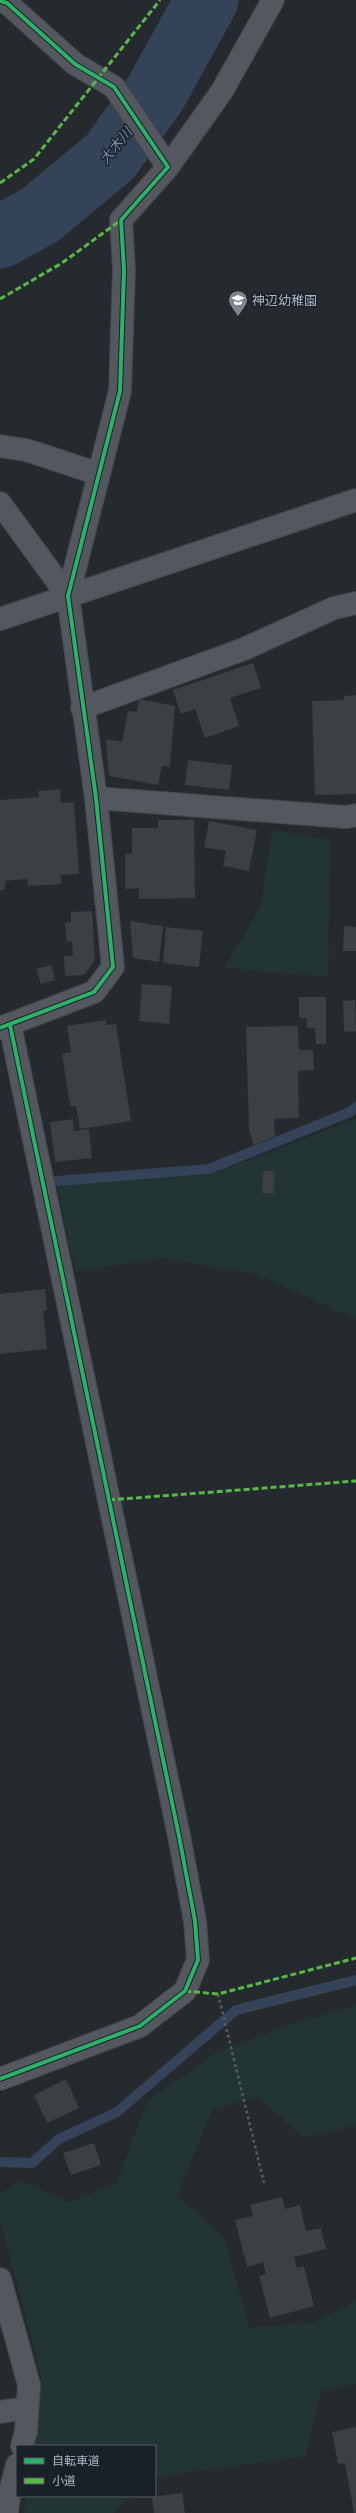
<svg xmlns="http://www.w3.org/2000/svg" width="356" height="2513" viewBox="0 0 356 2513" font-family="'Fira Sans Condensed','Noto Sans JP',sans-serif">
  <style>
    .green { fill: #233435 }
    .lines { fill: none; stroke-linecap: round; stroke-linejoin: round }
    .stream { stroke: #344357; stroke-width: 10 }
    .river { stroke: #344357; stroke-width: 63 }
    .building { fill: #3c3f44 }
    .minor-casing { stroke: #42464a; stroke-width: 24 }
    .path { stroke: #575c62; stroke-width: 2.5; stroke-dasharray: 3 3; stroke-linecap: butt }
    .minor { stroke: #54585e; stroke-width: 22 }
    .quiet { stroke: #58b947; stroke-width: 3; stroke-dasharray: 6 3; stroke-linecap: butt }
    .cycleway-casing { stroke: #192029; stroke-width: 6 }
    .cycleway { stroke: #2db169; stroke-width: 4 }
    .labels { text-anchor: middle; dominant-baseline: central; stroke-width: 3; stroke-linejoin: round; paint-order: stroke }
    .poi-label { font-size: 13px; fill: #adb6c2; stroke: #192029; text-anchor: start }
    .water-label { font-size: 14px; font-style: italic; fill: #778eaa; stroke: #192029 }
  </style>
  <rect width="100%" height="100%" fill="#252a2f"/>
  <path class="green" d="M272 830 330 840 328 977 224 968 261 906Z
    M356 1119V1319L256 1274 162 1258 75 1271 57 1185 210 1175Z
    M356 2005V2125L303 2138 259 2097 212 2110 177 2196 225 2238 249 2328 311 2323 356 2301V2384L321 2390 306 2456 155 2477V2446H33L41 2376 0 2219V2194L20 2181 70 2202 116 2184 148 2100 216 2053 285 2026Z
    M26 2496H131L114 2513H24Z"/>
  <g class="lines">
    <path class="stream" d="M57 1181 209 1169 350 1112 356 1107
      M0 2162 32 2163 59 2139 117 2112 236 2010 356 1980"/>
    <path class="river" d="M0 237 40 215 110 157 155 94 207 0"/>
  </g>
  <path class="building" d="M253 663 261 688 230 698 239 726 205 738 195 709 181 714 173 690Z
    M356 695V794L315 795 312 701 344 700V696Z
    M139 699 175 706 170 767 162 766 158 785 109 776 106 739 122 742 128 711 137 712Z
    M188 760 232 765 229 790 185 785Z
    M60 789 61 803 74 802 79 874 61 875V884L28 886 27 879 5 881V890H0V800L39 797 38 791Z
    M158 820H194L195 898 139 899V888L125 889V854H132V828H158Z
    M209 821 257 830 249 871 223 866 226 851 204 847Z
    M92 911 95 960 84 975 65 976 64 956H73L72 941 67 942 65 923 71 922V912Z
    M130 921 163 926 159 962 133 958Z
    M344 926 356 927V951H343Z
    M166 927 203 931 199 967 163 963Z
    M51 965 55 980 41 984 36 969Z
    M142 984 172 986 169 1024 139 1021Z
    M299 997H326V1044H316L315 1028H307V1018H299Z
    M355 1000 356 1031 344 1032 343 1001Z
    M106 1020V1025L116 1024 131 1121 80 1129 76 1106H70L62 1054 71 1052 67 1026Z
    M298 1026 299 1050H313L314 1070 298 1071 299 1118 274 1119 275 1136 254 1145 249 1130 246 1027Z
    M73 1119 74 1131 89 1129 92 1158 55 1162 50 1122Z
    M263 1171H275L274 1194 262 1193Z
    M45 1289 47 1310 43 1311 47 1349 0 1354V1294Z
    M66 2079 79 2108 47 2123 34 2095Z
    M94 2143 101 2165 71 2175 63 2153Z
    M282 2197 285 2209 300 2205 306 2231 321 2228 326 2249 294 2257 297 2268 304 2266 314 2306 270 2318 259 2276 266 2274 263 2262 247 2267 235 2220 253 2216 250 2205Z
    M356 2427V2513H354L345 2463 338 2464 332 2432Z
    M182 2493 185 2513H154L152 2497Z"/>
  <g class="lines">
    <defs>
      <path id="minor" d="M0 1 7 3 75 64 114 87 168 167 121 220 124 270 120 391 68 596 96 798 113 967 94 992 0 1028
        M168 167 222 91 273 0
        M0 446 26 450 99 474
        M0 503 68 596
        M0 619 356 500
        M82 708 244 649 334 608 356 603
        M96 798 346 817 356 815
        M0 2079 140 2026 185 1991 198 1960 195 1921 179 1836 10 1025
        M0 2279 29 2385 26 2431 22 2446
        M0 2412 27 2408
        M7 2513 9 2495 17 2465"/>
    </defs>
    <use href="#minor" class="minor-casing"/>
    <path class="path" d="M218 1994 264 2183"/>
    <use href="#minor" class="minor"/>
    <path class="quiet" d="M0 183 34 159 160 0
      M0 299 62 263 121 220
      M109 1500 356 1481
      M185 1991 218 1994 356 1958"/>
    <defs>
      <path id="cycleway" d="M0 1 7 3 75 64 114 87 168 167 121 220 124 270 120 391 68 596 96 798 113 967 94 992 0 1028
        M0 2079 140 2026 185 1991 198 1960 195 1921 179 1836 10 1025"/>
    </defs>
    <use href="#cycleway" class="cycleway-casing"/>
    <use href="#cycleway" class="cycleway"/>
  </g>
  <defs>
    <symbol id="school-pin" viewBox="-11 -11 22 30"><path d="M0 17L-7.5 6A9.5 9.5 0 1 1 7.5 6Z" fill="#7d858f" stroke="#192029"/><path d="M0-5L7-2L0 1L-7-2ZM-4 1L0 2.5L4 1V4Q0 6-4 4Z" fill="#fff"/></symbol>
  </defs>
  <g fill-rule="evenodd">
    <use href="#school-pin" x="227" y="289" width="22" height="30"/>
  </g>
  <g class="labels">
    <g class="poi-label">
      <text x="252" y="300">神辺幼稚園</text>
    </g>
    <g class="water-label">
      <text transform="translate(116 146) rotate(-50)">大木川</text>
    </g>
  </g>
  <rect x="16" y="2445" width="140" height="52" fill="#192029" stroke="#545c66"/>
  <rect x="24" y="2458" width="20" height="6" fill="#2db169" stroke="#545c66"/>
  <text x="52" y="2465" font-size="12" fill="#adb6c2">自転車道</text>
  <rect x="24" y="2478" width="20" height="6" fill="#58b947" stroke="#545c66"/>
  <text x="52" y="2485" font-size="12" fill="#adb6c2">小道</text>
</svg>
